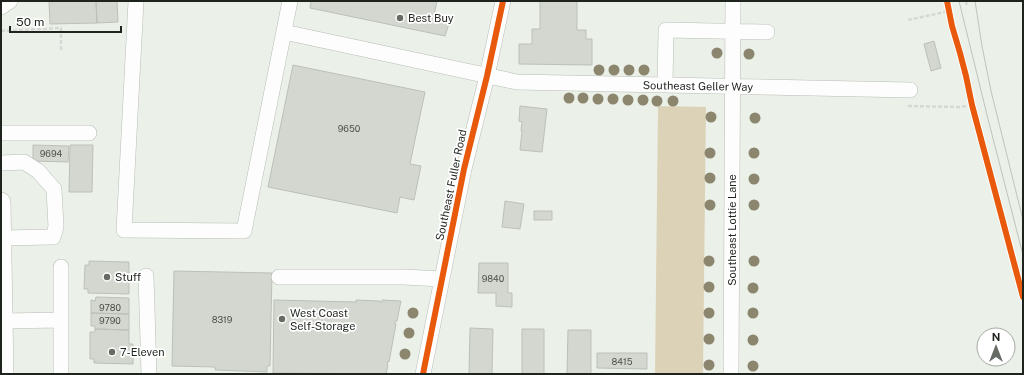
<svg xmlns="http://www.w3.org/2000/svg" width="1024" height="375" viewBox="0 0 1024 375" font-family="'Public Sans',sans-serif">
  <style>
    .forest { fill: #dcd2b7 }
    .building { fill: #d4d7cf; stroke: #bdc0b8 }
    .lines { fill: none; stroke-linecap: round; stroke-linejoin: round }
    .minor-casing { stroke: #b8bdb6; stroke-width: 16 }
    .major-casing { stroke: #b8bdb6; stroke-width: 20 }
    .path { stroke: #d6d8d5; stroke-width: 2.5; stroke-dasharray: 4 2; stroke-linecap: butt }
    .minor { stroke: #fcfdfc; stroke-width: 15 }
    .major { stroke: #fcfdfc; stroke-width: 19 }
    .tram { stroke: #c0c2bf; stroke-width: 1 }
    .cycleway-casing { stroke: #fff; stroke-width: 8 }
    .cycleway { stroke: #e8590c; stroke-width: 6 }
    .tree { fill: #8c866f }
    .poi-dot { fill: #666b64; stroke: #fff; stroke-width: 1.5 }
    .labels { text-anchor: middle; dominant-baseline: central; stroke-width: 3.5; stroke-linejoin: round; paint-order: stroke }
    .number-label { font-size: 9px; fill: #4c504a }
    .poi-label { font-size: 11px; fill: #1f231d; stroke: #fff; text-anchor: start }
    .street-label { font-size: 11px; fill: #1f231d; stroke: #fff }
  </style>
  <rect width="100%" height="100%" fill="#ebf1e8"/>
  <path class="forest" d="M658 106 706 107 703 374H655Z"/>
  <path class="building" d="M49 1H96L97 23 50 24Z
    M96 1H117L118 22 97 23Z
    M311 1H437L434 15 450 21 445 36 310 8Z
    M540 1H577V30H586V39H592V65L519 64V44H532V29H540Z
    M934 41 941 68 931 71 924 44Z
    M293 65 425 92 410 164 421 166 414 200 400 197 397 213 268 187Z
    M520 106 547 109 542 152 520 150 522 131H521L522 122 519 121Z
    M33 145 69 146 68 162 33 161Z
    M70 145H93L92 192H69Z
    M505 201 524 204 520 229 502 227Z
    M534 211H552V220H534Z
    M89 261 129 262V294L88 293V289H84L85 265H89Z
    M479 263H508V293H512V307L496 306V293H478Z
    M174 271 272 273 270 366H267V372L215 370V367L172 366Z
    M96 297 129 298V314L91 313V300L95 301Z
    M274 300 356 302V300L380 301V302H382V300L401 301 397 321H395V324H396L389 362 388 361 387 365H388L386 374 273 373Z
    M91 313 129 314V330L95 329V326H91Z
    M470 328 493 329 492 374H469Z
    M95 329 129 330V344H133V364L94 363V359H90V332H95Z
    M522 329H544V374H522Z
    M568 330H591V374H567Z
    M597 353H647V369L597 368Z"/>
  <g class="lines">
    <defs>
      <path id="minor" d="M136 1 124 230 244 231 290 1
        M1 7 10 1
        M284 32 517 82 910 90
        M665 85 666 30 767 32
        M1 133H89
        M1 163 24 162 38 171 54 189 56 227 53 237 2 238
        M146 276 149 374
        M279 277H404L441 279
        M3 321 61 320
        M61 374V267
        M423 374 464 169 487 76 503 1
        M731 374 733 1"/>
      <path id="major" d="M1 202 4 374"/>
    </defs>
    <use href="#minor" class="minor-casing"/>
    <use href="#major" class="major-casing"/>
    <path class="path" d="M966 1 967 7
      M908 20 949 11
      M1 31 61 28V51
      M908 106 961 107 972 105"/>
    <use href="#minor" class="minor"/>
    <use href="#major" class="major"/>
    <path class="tram" d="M959 1 988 119 1023 255
      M975 1 982 46 991 91 1023 220"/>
    <defs>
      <path id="cycleway" d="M947 1 952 26 960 53 966 76 972 105 1023 297
        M423 374 464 169 487 76 503 1"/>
    </defs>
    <use href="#cycleway" class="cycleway-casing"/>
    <use href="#cycleway" class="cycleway"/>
  </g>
  <g class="tree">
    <circle cx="717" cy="53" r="5.5"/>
    <circle cx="749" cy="54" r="5.5"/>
    <circle cx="599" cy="70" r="5.5"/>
    <circle cx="614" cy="70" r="5.5"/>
    <circle cx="629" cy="70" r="5.5"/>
    <circle cx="644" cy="70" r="5.5"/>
    <circle cx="569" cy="98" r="5.5"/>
    <circle cx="583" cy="98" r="5.5"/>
    <circle cx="598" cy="99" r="5.5"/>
    <circle cx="613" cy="99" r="5.5"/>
    <circle cx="628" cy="100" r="5.5"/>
    <circle cx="643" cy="100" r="5.5"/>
    <circle cx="657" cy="101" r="5.5"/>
    <circle cx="673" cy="101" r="5.5"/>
    <circle cx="711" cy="117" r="5.5"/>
    <circle cx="755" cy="118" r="5.5"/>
    <circle cx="710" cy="153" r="5.5"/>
    <circle cx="754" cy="153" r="5.5"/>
    <circle cx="710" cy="178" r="5.5"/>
    <circle cx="754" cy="179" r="5.5"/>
    <circle cx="710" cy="205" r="5.5"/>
    <circle cx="754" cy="205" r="5.5"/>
    <circle cx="709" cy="261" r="5.5"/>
    <circle cx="754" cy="261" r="5.5"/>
    <circle cx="709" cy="287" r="5.5"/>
    <circle cx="753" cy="288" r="5.5"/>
    <circle cx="413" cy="313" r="5.5"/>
    <circle cx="709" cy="313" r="5.5"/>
    <circle cx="753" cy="313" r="5.5"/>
    <circle cx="409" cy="333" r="5.5"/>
    <circle cx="709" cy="339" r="5.5"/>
    <circle cx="753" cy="340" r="5.5"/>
    <circle cx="405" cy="354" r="5.5"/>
    <circle cx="709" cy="365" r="5.5"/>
    <circle cx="753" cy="366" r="5.5"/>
  </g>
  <g class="poi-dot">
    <circle cx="400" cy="18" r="4"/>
    <circle cx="107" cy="277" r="4"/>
    <circle cx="282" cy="319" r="4"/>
    <circle cx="112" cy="352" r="4"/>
  </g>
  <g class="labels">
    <g class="number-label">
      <text x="349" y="128">9650</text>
      <text x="51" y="153">9694</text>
      <text x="493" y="278">9840</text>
      <text x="110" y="307">9780</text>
      <text x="222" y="319">8319</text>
      <text x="110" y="320">9790</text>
      <text x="622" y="361">8415</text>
    </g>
    <g class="poi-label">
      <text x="408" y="18">Best Buy</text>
      <text x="115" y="277">Stuff</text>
      <text x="290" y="313">West Coast<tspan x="290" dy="13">Self-Storage</tspan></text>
      <text x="120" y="352">7-Eleven</text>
    </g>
    <g class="street-label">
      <text transform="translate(698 86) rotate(1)">Southeast Geller Way</text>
      <text transform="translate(451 185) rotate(-78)">Southeast Fuller Road</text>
      <text transform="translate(732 230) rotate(-90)">Southeast Lottie Lane</text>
    </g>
  </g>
  <rect width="1024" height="375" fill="none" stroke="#1f231d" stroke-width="4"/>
  <g transform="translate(996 347)"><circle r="19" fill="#ffffff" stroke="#a5a7a5"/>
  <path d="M0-3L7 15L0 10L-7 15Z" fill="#666b64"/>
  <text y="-6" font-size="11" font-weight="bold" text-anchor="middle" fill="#1f231d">N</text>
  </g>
  <path d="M10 26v6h111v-6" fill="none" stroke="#1f231d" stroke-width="2"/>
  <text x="16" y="26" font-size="12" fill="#1f231d" stroke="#ffffff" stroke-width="3" paint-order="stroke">50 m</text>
</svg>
